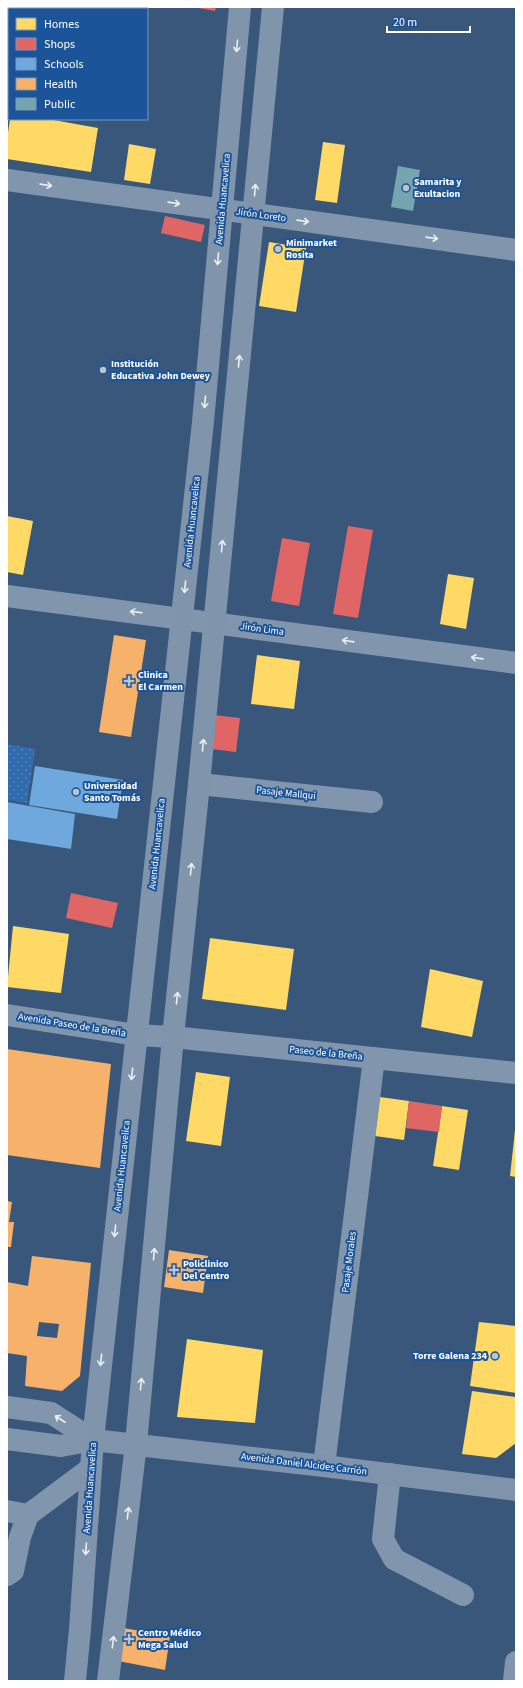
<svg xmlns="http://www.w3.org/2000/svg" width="523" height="1688" viewBox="0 0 523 1688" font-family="'Source Sans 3',sans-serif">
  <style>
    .grass { fill: url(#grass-dots) }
    .homes { fill: #ffd966 }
    .shops { fill: #e06666 }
    .schools { fill: #6fa8dc }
    .health { fill: #f6b26b; fill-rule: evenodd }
    .public { fill: #76a5af }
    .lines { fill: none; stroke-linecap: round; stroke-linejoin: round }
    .minor { stroke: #8196ad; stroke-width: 22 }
    .major { stroke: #7f93ab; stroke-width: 22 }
    .highway { stroke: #8094ab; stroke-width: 22 }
    .oneway { stroke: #eceff2 }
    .oneway2 { stroke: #eceff3 }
    .poi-dot { fill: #b9c4d1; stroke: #1b5498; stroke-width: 1.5 }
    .labels { text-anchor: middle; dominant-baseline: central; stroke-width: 4; stroke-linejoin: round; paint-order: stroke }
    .poi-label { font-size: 10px; font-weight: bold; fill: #fff; stroke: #1b5498; text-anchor: start }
    .street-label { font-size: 10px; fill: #fff; stroke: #1b5498 }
  </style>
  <defs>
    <pattern id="grass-dots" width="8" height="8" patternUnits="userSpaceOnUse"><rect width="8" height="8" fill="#306bad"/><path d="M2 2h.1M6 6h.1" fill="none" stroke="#5989bd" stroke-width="1.8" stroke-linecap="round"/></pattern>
  </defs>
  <rect width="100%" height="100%" fill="#38577b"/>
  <path class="grass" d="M7 744 35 749 27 803 7 800Z"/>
  <path class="homes" d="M7 7H22V9H9V70L8 76Z
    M10 119H48L98 128 91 172 7 159V139Z
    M323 142 345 145 337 203 315 200Z
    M129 144 156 149 150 184 124 180Z
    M269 242 306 248 296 312 259 306Z
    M7 516 33 521 23 575 7 572Z
    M448 574 474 578 466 629 440 624Z
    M257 655 300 661 294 709 251 704Z
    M13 926 69 934 61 993 7 987Z
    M210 938 294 949 286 1010 202 999Z
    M430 969 483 981 472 1037 421 1027Z
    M196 1072 230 1077 221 1146 186 1141Z
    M380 1097 409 1101 404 1140 375 1136Z
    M442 1106 468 1110 459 1170 433 1166Z
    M515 1130H516V1177L510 1176Z
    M479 1322 516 1326V1393L470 1386Z
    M187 1339 263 1350 255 1423 177 1417Z
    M472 1391 516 1397V1443L496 1458 462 1454Z"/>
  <path class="shops" d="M193 7H216L215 11Z
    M165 216 205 225 201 242 161 233Z
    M348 526 373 530 358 618 333 614Z
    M282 538 310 543 299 606 271 601Z
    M214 715 240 718 236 752 211 749Z
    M71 893 118 903 112 928 66 918Z
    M409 1101 442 1106 439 1132 406 1128Z"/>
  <path class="schools" d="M35 766 123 780 117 819 29 805Z
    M7 802 75 814 71 849 7 839Z"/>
  <path class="health" d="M114 635 146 640 131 737 99 732Z
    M7 1049 111 1064 100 1168 7 1155Z
    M7 1201 12 1202 9 1222H14L11 1247H7Z
    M169 1250 208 1256 203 1293 164 1287Z
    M32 1256 91 1263 80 1376 62 1391 25 1386 27 1356 7 1353V1282L28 1286ZM39 1322 59 1324 57 1338 37 1336Z
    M123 1628 170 1636 165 1670 118 1661Z"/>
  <path class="public" d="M398 166 420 170 413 211 391 207Z"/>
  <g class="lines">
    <path class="minor" d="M7 180 516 250
      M7 596 516 663
      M199 784 372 802
      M7 1015 136 1035 173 1037 516 1073
      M7 1407 51 1413 93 1440
      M7 1439 61 1446 93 1440
      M324 1466 374 1058
      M390 1474 383 1539 394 1559 463 1595
      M7 1511 28 1515
      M7 1575 13 1571 20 1537 28 1515 91 1468
      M514 1681 516 1662"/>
    <path class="major" d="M93 1440 324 1466 516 1490"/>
    <path class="highway" d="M75 1681 80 1629 93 1440 203 422 240 7
      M108 1681 136 1444 173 1037 199 784 273 7"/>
  </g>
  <defs><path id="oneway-shaft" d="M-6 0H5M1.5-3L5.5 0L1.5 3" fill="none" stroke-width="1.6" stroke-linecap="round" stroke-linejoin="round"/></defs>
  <g class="oneway">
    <use href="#oneway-shaft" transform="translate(237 46) rotate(95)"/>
    <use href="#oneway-shaft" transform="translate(255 190) rotate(-85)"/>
    <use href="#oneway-shaft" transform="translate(218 259) rotate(95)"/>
    <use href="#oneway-shaft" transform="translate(239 361) rotate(-85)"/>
    <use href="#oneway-shaft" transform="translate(205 402) rotate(95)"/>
    <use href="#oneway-shaft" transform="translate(222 546) rotate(-85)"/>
    <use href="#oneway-shaft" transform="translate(185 587) rotate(96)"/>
    <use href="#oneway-shaft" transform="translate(203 745) rotate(-85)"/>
    <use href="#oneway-shaft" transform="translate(191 869) rotate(-84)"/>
    <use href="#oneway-shaft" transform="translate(177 998) rotate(-84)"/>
    <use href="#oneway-shaft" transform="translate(132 1074) rotate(96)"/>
    <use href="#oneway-shaft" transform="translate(115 1231) rotate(96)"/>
    <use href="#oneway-shaft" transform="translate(154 1254) rotate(-85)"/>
    <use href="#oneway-shaft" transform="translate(101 1360) rotate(96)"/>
    <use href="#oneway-shaft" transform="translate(141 1384) rotate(-85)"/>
    <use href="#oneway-shaft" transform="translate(128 1513) rotate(-83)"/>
    <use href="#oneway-shaft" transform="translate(86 1549) rotate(94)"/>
    <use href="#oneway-shaft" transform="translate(113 1642) rotate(-83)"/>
  </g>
  <g class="oneway2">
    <use href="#oneway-shaft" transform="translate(46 185) rotate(8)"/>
    <use href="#oneway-shaft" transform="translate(174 203) rotate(8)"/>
    <use href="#oneway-shaft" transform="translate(303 221) rotate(8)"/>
    <use href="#oneway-shaft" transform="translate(432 238) rotate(8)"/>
    <use href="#oneway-shaft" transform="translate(136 612) rotate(-173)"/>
    <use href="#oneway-shaft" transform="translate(348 641) rotate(-172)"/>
    <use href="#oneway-shaft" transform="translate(477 658) rotate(-172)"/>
    <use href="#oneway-shaft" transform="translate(60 1419) rotate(-147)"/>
  </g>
  <g class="poi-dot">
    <circle cx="406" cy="188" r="4"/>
    <circle cx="278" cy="249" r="4"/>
    <circle cx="103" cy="370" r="4"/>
    <path d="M127 675h4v4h4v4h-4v4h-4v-4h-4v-4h4z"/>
    <circle cx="76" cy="792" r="4"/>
    <path d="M172 1264h4v4h4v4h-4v4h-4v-4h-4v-4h4z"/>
    <circle cx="495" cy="1356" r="4"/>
    <path d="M127 1633h4v4h4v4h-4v4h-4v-4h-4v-4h4z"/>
  </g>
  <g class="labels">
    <g class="poi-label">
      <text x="414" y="182">Samarita y<tspan x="414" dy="12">Exultacion</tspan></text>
      <text x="286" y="243">Minimarket<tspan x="286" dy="12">Rosita</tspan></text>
      <text x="111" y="364">Institución<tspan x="111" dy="12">Educativa John Dewey</tspan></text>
      <text x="138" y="675">Clinica<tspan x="138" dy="12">El Carmen</tspan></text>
      <text x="84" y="786">Universidad<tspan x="84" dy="12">Santo Tomás</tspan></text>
      <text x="183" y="1264">Policlinico<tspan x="183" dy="12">Del Centro</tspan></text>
      <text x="487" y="1356" text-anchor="end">Torre Galena 234</text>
      <text x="138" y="1633">Centro Médico<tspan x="138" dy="12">Mega Salud</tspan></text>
    </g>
    <g class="street-label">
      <text transform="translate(223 199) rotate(-85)">Avenida Huancavelica</text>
      <text transform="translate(261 215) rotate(8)">Jirón Loreto</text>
      <text transform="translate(192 522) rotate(-84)">Avenida Huancavelica</text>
      <text transform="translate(262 629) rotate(8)">Jirón Lima</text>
      <text transform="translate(286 793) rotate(6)">Pasaje Mallqui</text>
      <text transform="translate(157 844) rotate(-84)">Avenida Huancavelica</text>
      <text transform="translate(72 1025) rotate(9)">Avenida Paseo de la Breña</text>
      <text transform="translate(326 1053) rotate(6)">Paseo de la Breña</text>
      <text transform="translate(122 1166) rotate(-84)">Avenida Huancavelica</text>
      <text transform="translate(349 1262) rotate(-83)">Pasaje Morales</text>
      <text transform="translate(304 1464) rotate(7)">Avenida Daniel Alcides Carrión</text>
      <text transform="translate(90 1488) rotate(-86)">Avenida Huancavelica</text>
    </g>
  </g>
  <rect width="523" height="1688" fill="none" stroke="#ffffff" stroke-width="16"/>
  <rect x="8" y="8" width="140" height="112" fill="#1b5498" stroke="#7698c1"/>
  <rect x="16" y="18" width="20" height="12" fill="#ffd966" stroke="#7698c1"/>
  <text x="44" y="28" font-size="12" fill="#ffffff">Homes</text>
  <rect x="16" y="38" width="20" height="12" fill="#e06666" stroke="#7698c1"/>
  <text x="44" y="48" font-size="12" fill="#ffffff">Shops</text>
  <rect x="16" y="58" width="20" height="12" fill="#6fa8dc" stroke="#7698c1"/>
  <text x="44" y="68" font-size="12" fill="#ffffff">Schools</text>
  <rect x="16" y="78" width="20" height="12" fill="#f6b26b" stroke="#7698c1"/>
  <text x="44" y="88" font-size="12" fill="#ffffff">Health</text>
  <rect x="16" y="98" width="20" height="12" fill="#76a5af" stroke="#7698c1"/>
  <text x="44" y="108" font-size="12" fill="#ffffff">Public</text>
  <path d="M387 26v6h83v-6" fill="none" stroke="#ffffff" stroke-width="2"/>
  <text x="393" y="26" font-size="12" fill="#ffffff" stroke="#1b5498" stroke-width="3" paint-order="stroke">20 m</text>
</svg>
